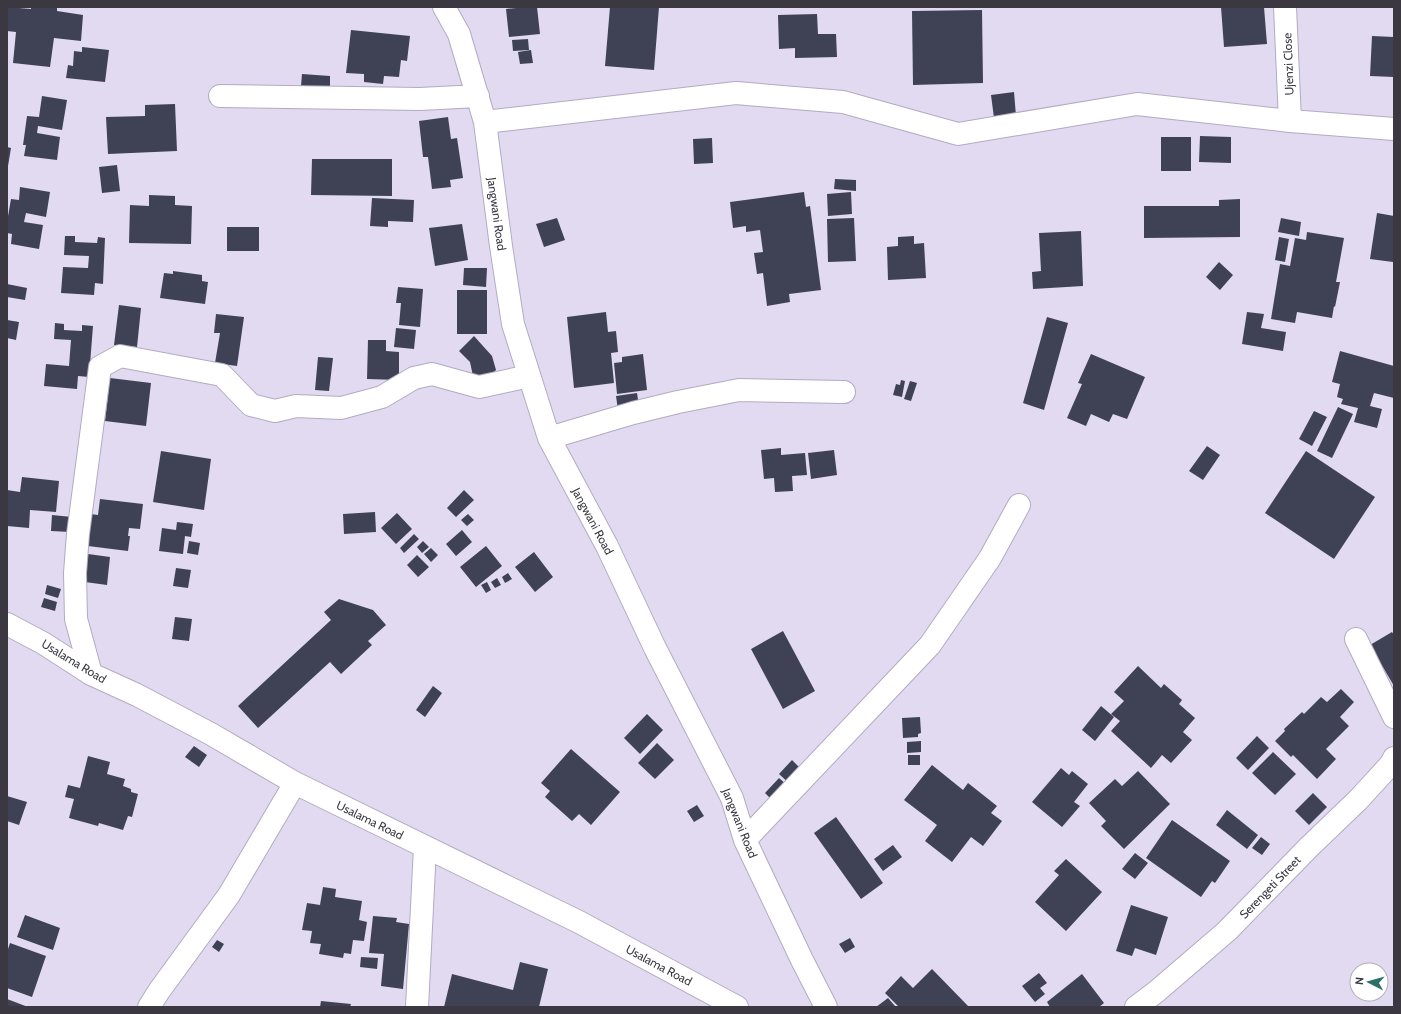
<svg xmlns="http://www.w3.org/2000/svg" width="1401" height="1014" viewBox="0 0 1401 1014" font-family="Cabin,sans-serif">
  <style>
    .building { fill: #3f4254 }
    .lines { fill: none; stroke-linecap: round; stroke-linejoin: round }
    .minor-casing { stroke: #b2abc1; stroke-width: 24 }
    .minor { stroke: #fff; stroke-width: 22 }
    .labels { text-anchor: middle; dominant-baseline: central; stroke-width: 4; stroke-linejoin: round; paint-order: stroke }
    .street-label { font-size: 12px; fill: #3b3841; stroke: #fff }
  </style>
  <rect width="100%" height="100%" fill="#e1daf1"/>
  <path class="building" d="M7 7 31 9V7H57V11L83 15 81 41 54 38 50 67 13 63 16 32 7 31Z
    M527 7H537L540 34 509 37 506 9Z
    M610 7H659L654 70 605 66Z
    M1221 7H1264L1267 44 1224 47Z
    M982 10 983 83 913 85 912 11Z
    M817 14 818 34H836L837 57 795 58V48L779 49 778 15Z
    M351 30 410 36 407 61 401 60 399 77 384 76 383 84 364 82V74L346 73Z
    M1372 36 1394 37V77L1370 76Z
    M528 39 529 50 513 51 512 40Z
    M82 47 109 50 105 82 66 78 68 65 73 66 74 51 82 52Z
    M531 50 533 63 520 64 518 52Z
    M302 74 330 76V92L310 87 301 86Z
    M1014 92 1016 116 994 118 991 95Z
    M42 96 67 100 62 130 38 126 37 133 60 137 57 160 24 156 26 145H23L27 116 39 117Z
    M175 104 177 151 108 154 106 117 145 116V105Z
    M448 117 451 139 457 138 463 178 450 180 451 187 432 189 428 157H423L419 121Z
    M1200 136 1231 137V163L1199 162Z
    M1161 137H1191V171H1161Z
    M712 138 713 163 694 164 693 139Z
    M7 147 11 148 8 166H7Z
    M312 159H392V196L311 195Z
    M117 165 120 191 102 193 99 167Z
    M835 179 856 180V191L834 189Z
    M20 187 50 192 46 217 26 213 24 222 43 225 39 249 11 244 12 234 7 233V222L11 199 19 200Z
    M804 192 806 207 810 206 821 290 789 294 790 302 767 306 763 273 757 274 754 253 763 252 760 230 746 232V226L733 228 730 202Z
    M851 192 852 214 828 216 827 194Z
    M149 195 175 196V205L192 206 191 244 129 243 130 205 149 206Z
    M372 198 414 200 413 222 388 221V227L370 226Z
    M1240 199V237L1144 238V206H1219V200Z
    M1377 213 1394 216 1393 262 1370 259Z
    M557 218 565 240 544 247 536 224Z
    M854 218 856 261 828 262 827 219Z
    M1281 218 1301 222 1299 236 1278 232Z
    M462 224 468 260 435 266 429 228Z
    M227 227H259V251H227Z
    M1081 231 1083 286 1033 289 1032 272 1041 271 1039 233Z
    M1307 232 1344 238 1336 282H1340L1335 307 1334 306 1332 318 1297 312 1295 323 1271 319 1280 264 1290 266 1295 238 1306 240Z
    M65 236H75V242L97 243 98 237 105 238 103 284 95 283 94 295 61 293 63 267 88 268 89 256 64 255Z
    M914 236V244L924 243 926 278 888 280 887 247 898 246V237Z
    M1279 237 1289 239 1285 262 1275 260Z
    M1219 262 1233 275 1220 290 1206 277Z
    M464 268H487L486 287 463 285Z
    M173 271 202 275V281L208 282 205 304 160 298 164 273 173 274Z
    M7 284 27 288 25 300 7 297Z
    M398 287 423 289 420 327 399 325 401 303H396Z
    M457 290H487V334H457Z
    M119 305 141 308 137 347 114 345Z
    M606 312 608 332 616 331 618 352 611 353 614 383 574 388 567 317Z
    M1247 312 1264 314 1261 328 1286 332 1283 351 1242 344Z
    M216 314 244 317 237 366 215 363 220 333H214Z
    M1047 317 1068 323 1044 410 1023 403Z
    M7 320 19 322 16 340 7 338Z
    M55 323 64 324V330L82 331V325L93 326 89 377 78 376 77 389 44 386 46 364 69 366 71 340 54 339Z
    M396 328 416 330 414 349 394 347Z
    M474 336 492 356 496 370 486 380 473 376 470 362 459 351Z
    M368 340H386V351L399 352V380L367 379Z
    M1340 351 1394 366V398L1374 393 1370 406 1382 409 1377 428 1354 422 1358 408 1341 404 1343 399 1337 397 1340 384 1332 382Z
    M643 354 647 390 617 394 614 363 622 362V357Z
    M1091 354 1145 377 1127 419 1113 414 1109 422 1091 414 1086 426 1067 418 1082 384 1078 383Z
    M318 357 333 358 329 391 315 390Z
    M110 378 151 383 146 426 105 421Z
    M901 380 905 381 902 397 893 395 896 384 900 385Z
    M910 381 917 383 911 401 904 399Z
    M637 393 639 406 618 410 616 396Z
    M1338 407 1353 414 1332 458 1317 451Z
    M1314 411 1327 417 1312 446 1299 439Z
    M1207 446 1220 455 1203 480 1189 471Z
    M781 448V455L805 453 807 475 792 476 793 491 775 492 774 478 764 479 761 450Z
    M834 450 837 475 811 479 808 453Z
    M161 451 211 459 204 510 153 502Z
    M1306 451 1375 497 1334 559 1265 513Z
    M22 477 59 481 56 512 30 510 29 528 7 526V490L20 492Z
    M464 490 474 500 456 517 447 508Z
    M100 499 143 504 140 529 129 528 128 536H130L128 551 80 545 83 513 98 515Z
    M375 512 376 532 344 534 343 514Z
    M397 513 412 529 396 544 381 528Z
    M468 514 474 520 467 526 461 520Z
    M52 515 72 517 71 532 51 531Z
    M177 522 193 524 191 537 185 536 183 554 159 551 162 528 176 530Z
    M462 530 472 542 456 556 446 544Z
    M414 534 419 539 404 553 400 548Z
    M189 541 200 543 198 555 187 553Z
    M423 541 429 547 422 553 417 547Z
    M486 546 502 566 476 587 460 567Z
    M431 548 438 555 431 562 424 554Z
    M534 552 553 577 535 592 515 567Z
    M88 554 110 557 107 585 85 582Z
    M417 555 429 567 418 577 407 565Z
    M176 568 191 570 188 588 173 586Z
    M508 573 512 579 505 583 502 577Z
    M497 578 501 585 495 588 491 582Z
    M487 582 491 590 486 593 481 585Z
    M47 585 61 589 58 598 45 594Z
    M44 598 57 602 55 611 41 607Z
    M339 599 373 610 386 625 368 641 372 645 341 674 330 662 258 728 238 706 331 620 324 612Z
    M175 617 192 619 189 641 172 639Z
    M783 631 815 691 783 709 751 649Z
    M1392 632 1394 635V686L1370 645Z
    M1138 666 1161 688 1164 684 1182 700 1179 704 1195 718 1183 732 1192 740 1171 763 1162 755 1151 768 1111 731 1120 721 1111 714 1124 701 1114 692Z
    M433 686 442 693 425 717 416 710Z
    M1341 689 1354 702 1340 717 1349 726 1326 749 1336 759 1317 779 1293 755 1291 757 1275 741 1285 731 1284 729 1302 712 1304 714 1321 697 1327 702Z
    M1101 706 1114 717 1095 741 1082 730Z
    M647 714 663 730 640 754 624 738Z
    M920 717 921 733 918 734V737L903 738 902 718Z
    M1257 736 1269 748 1248 770 1236 758Z
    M921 741V752L907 753V742Z
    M657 743 674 760 655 779 638 763Z
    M194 746 207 755 199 767 185 757Z
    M571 749 620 792 591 825 579 814 572 821 545 797 550 791 541 783Z
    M1273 752 1296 774 1275 795 1252 773Z
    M908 755H920V765H908Z
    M88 756 110 762 107 774 125 779 123 786 131 789V792L138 794 132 817 128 816 123 830 99 823 98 826 69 818 74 799 65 797 68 785 80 788Z
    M792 760 804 772 791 785 779 774Z
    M932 765 963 790 968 783 997 806 991 813 1002 821 983 846 971 837 952 862 925 841 937 825 904 800Z
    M1061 768 1069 775 1072 771 1088 784 1074 802 1080 806 1062 827 1032 802Z
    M1138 771 1170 804 1124 849 1101 826 1106 821 1089 803 1115 779 1122 786Z
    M779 778 787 785 773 801 765 793Z
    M1313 793 1327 807 1309 825 1295 811Z
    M7 796 27 802 19 825 7 821Z
    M697 805 704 816 694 822 687 811Z
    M1227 810 1258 835 1247 849 1216 825Z
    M836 817 883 883 861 899 814 833Z
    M1172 820 1230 861 1215 883 1212 881 1201 897 1146 858Z
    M1261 837 1270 844 1262 855 1252 848Z
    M893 845 902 857 883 871 874 859Z
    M1135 853 1148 863 1135 879 1122 869Z
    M1066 859 1102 892 1066 931 1035 902 1059 875 1054 871Z
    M323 887 336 889 335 897 362 901 359 920 367 922 364 941 353 940 351 954 344 953 343 958 319 954 321 944 310 943 312 931 302 930 307 903 320 905Z
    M1131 905 1168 917 1156 955 1135 948 1132 956 1116 951Z
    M25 915 60 928 53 950 17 937Z
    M373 916 397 918 396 922 409 924 403 989 381 986 384 954 369 953Z
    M850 938 855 947 845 953 839 944Z
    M217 940 224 944 219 952 212 947Z
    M10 943 46 956 32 997 7 988V952Z
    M361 957 378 958 377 969 360 967Z
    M520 962 548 969 539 1007H444L452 974 513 990Z
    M932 969 969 1007H899L885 993 901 976 913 988Z
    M1039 973 1047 983 1040 988 1045 994 1035 1002 1022 986Z
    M1082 974 1104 1003 1099 1007H1050L1047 1002Z
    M888 998 895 1006 876 1007Z
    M7 999 28 1007H7Z
    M321 1001 351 1004 350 1007H320Z"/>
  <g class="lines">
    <defs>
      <path id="minor" d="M444 7 459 34 485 122 501 246 513 324 549 438 607 546 655 648 732 798 745 840 802 960 826 1007
        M1285 7 1290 121
        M220 96 420 99 478 96
        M485 122 736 93 843 102 958 134 1137 104 1290 121 1394 129
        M549 438 633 413 678 402 739 390 844 392
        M7 624 43 643 91 674 137 695 211 734 295 783 579 922 737 1007
        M1356 639 1394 717
        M91 674 76 619 75 573 78 534 100 367 120 356 222 375 251 405 275 411 296 406 341 408 382 397 414 378 432 374 479 387 529 376
        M745 840 930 645 990 558 1019 505
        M149 1007 159 991 229 895 295 783
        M417 1007 425 847
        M1136 1007 1156 992 1227 931 1309 847 1358 800 1391 764 1394 758"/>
    </defs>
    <use href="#minor" class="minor-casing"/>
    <use href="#minor" class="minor"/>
  </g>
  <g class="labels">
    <g class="street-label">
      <text transform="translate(1288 64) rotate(-92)">Ujenzi Close</text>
      <text transform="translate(497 214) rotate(82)">Jangwani Road</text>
      <text transform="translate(593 521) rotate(62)">Jangwani Road</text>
      <text transform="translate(74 661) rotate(31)">Usalama Road</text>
      <text transform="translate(370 820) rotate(26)">Usalama Road</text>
      <text transform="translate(740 823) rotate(68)">Jangwani Road</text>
      <text transform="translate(1270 887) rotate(-46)">Serengeti Street</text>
      <text transform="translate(659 965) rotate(28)">Usalama Road</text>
    </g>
  </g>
  <rect width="1401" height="1014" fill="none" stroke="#3b3841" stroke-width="16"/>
  <g transform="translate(1369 982) rotate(276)"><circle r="19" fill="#ffffff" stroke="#b1afb3"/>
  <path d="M0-3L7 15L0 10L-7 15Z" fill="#2a7066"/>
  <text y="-6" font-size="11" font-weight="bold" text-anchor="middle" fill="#3b3841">N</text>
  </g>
</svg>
